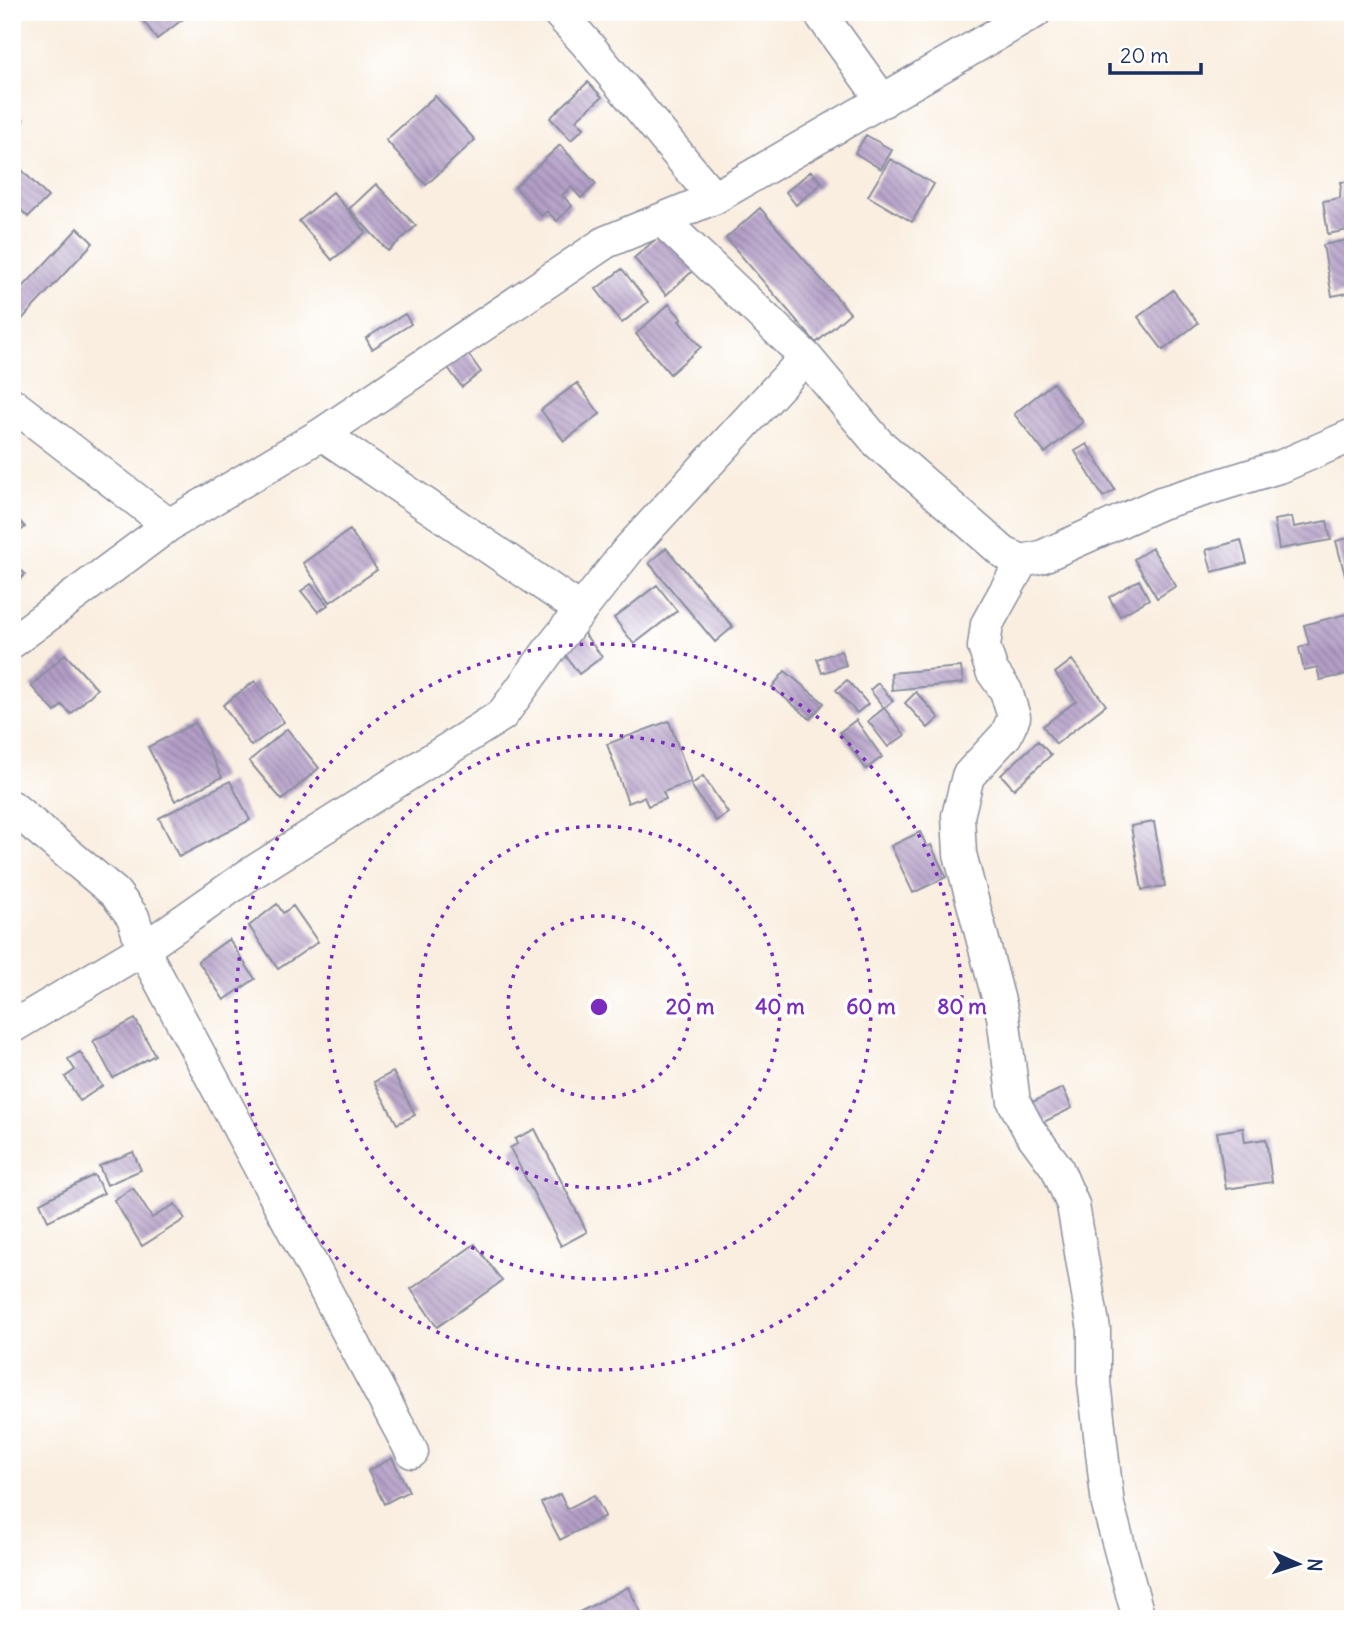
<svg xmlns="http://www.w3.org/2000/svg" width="1365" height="1631" viewBox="0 0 1365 1631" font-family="Delius,sans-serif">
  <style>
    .building { fill: url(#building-back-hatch) }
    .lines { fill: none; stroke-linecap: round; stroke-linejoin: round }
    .minor-casing { stroke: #8a8e9e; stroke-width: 35 }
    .minor { stroke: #fff; stroke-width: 32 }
    .ring { fill: none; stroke: #7b2cbf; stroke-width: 3.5; stroke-dasharray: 3.5 7 }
    .centre { fill: #7b2cbf; stroke: #fff; stroke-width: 3.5 }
    .ring-label { font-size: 21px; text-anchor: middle; font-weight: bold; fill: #7b2cbf; stroke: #fff; stroke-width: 7; stroke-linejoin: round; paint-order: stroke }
  </style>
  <defs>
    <pattern id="building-back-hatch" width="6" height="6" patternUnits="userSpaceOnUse" patternTransform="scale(1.75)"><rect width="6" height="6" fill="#b39ec6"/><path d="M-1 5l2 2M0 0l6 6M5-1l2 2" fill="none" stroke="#9181a4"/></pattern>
  </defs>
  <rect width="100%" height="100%" fill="#fff"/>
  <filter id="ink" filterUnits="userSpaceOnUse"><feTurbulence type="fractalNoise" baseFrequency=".0143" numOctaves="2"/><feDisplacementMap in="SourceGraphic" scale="14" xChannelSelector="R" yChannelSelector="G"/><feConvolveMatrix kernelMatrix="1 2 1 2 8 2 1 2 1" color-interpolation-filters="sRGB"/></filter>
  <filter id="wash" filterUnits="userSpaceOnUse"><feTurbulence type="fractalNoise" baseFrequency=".00686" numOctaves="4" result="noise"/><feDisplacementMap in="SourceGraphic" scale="28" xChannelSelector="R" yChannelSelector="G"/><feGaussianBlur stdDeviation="1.57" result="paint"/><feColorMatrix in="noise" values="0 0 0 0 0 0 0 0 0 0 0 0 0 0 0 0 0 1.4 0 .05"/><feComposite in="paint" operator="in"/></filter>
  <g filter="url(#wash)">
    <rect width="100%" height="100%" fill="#f9eedf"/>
    <g id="blocks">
      <path class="building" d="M137 12H192L157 39Z
        M588 82 602 97 576 120 584 128 571 140 550 118Z
        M435 96 475 140 426 185 386 140Z
        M12 106 23 119 12 128Z
        M866 135 892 150 881 169 855 153Z
        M560 145 596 184 581 198 571 187 562 195 572 206 557 221 547 211 541 216 515 187Z
        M890 159 934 184 912 222 868 196Z
        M12 160 48 197 28 217 12 201Z
        M811 171 822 183 796 205 786 192Z
        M1353 181V229L1328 234 1323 201 1340 198 1341 182Z
        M376 184 416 226 388 251 349 209Z
        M333 192 366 232 332 260 299 221Z
        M760 208 850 313 816 343 726 238Z
        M78 228 93 243 12 330V299Z
        M665 231 696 268 666 295 634 258Z
        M1353 239V292L1332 296 1323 245Z
        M622 269 648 302 622 323 596 289Z
        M1173 290 1198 323 1163 350 1138 317Z
        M669 304 682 319 679 321 701 347 670 374 636 334Z
        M405 314 411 324 372 349 366 338Z
        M464 348 481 372 462 387 444 362Z
        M577 383 600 414 564 441 541 410Z
        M1053 383 1083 422 1045 453 1014 414Z
        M1087 444 1115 490 1103 497 1075 451Z
        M12 513 25 527 12 539Z
        M1292 517 1294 527 1327 521 1331 540 1279 549 1274 520Z
        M350 530 377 570 330 602 303 563Z
        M1353 537V601L1352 602 1336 541Z
        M1241 540 1247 563 1212 572 1206 550Z
        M666 548 733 627 715 642 649 563Z
        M1152 548 1176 586 1157 598 1134 559Z
        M12 563 25 574 14 586 12 584Z
        M1139 580 1149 599 1120 616 1109 597Z
        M311 584 328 605 318 612 301 591Z
        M657 585 677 611 634 644 614 618Z
        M1350 613 1353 625V673L1320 680 1317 667 1304 670 1299 648 1309 644 1304 625Z
        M583 632 602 657 579 674 561 649Z
        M841 651 846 665 822 673 817 659Z
        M65 654 97 689 71 714 62 705 55 712 31 686Z
        M1072 660 1106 705 1056 744 1043 726 1076 701 1055 673Z
        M961 667 963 683 892 690 891 673Z
        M785 671 824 703 810 719 772 687Z
        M847 680 868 704 857 713 836 690Z
        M255 681 284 722 251 746 223 705Z
        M878 683 893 701 884 708 905 735 888 747 868 721 884 708 870 690Z
        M916 692 939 718 928 728 905 703Z
        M856 720 882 757 866 769 840 732Z
        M669 721 691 782 663 792 666 799 648 806 644 797 628 803 607 744Z
        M195 723 222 777 175 801 148 747Z
        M287 729 319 768 282 800 249 761Z
        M1038 741 1051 755 1014 789 1001 775Z
        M703 776 728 813 716 821 691 785Z
        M230 781 250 820 179 857 159 818Z
        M1154 822 1165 886 1142 890 1131 826Z
        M920 832 927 847 931 845 946 877 913 893 891 846Z
        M277 904 283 913 293 906 318 942 278 969 249 926Z
        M229 939 255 979 224 1000 198 961Z
        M135 1019 155 1055 113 1078 93 1041Z
        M80 1052 102 1086 80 1101 65 1077 75 1070 68 1059Z
        M393 1072 415 1115 397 1124 374 1082Z
        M1063 1088 1072 1108 1040 1124 1030 1103Z
        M1243 1128 1245 1142 1266 1139 1272 1182 1226 1189 1217 1132Z
        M535 1129 587 1232 561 1246 510 1148 517 1144 515 1139Z
        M133 1152 141 1170 107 1185 99 1166Z
        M94 1175 104 1193 48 1221 40 1203Z
        M133 1188 152 1218 175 1204 185 1219 142 1246 114 1200Z
        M475 1244 502 1281 437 1327 411 1289Z
        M392 1458 409 1491 384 1504 368 1471Z
        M560 1494 567 1509 594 1495 605 1516 560 1540 541 1503Z
        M628 1587 644 1619H566Z"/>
    </g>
  </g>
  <g filter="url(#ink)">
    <use href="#blocks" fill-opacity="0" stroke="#8a8e9e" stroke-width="2"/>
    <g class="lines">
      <defs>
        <path id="minor" d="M558 12 587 44 714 198
          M819 12 883 101
          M663 221 806 357 878 443 1004 553 1022 561 1041 557 1161 503 1282 466 1353 435
          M12 404 169 525
          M322 434 581 610
          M1022 561 987 624 984 647 992 671 1006 691 1014 717 1006 735 968 776 958 816 960 854 1003 1016 1014 1102 1029 1130 1057 1168 1073 1205 1094 1330V1382L1108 1505 1139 1619
          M12 642 169 525 322 434 606 242 714 198 1035 12
          M12 807 115 893 133 917 143 949 412 1452
          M12 1027 143 949 247 876 502 715 547 653 629 549 806 357"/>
      </defs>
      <use href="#minor" class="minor-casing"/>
      <use href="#minor" class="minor"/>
    </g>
  </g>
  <g class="ring">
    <circle cx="599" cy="1007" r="91"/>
    <circle cx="599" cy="1007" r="181"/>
    <circle cx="599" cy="1007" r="272"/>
    <circle cx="599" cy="1007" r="363"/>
  </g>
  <circle cx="599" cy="1007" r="10" class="centre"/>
  <g class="ring-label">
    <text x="690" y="1014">20 m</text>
    <text x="780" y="1014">40 m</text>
    <text x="871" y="1014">60 m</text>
    <text x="962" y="1014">80 m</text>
  </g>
  <rect width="1365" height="1631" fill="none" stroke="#fff" stroke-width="42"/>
  <g transform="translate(1298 1564) rotate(93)" stroke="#ffffff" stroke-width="5" paint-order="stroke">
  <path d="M0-5L12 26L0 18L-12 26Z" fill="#1b2f5e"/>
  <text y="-10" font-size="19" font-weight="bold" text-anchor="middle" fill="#1b2f5e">N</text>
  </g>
  <path d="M1110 63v10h91v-10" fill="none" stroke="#1b2f5e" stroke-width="3.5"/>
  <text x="1120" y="63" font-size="21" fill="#1b2f5e" stroke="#ffffff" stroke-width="5" paint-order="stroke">20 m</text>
</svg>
